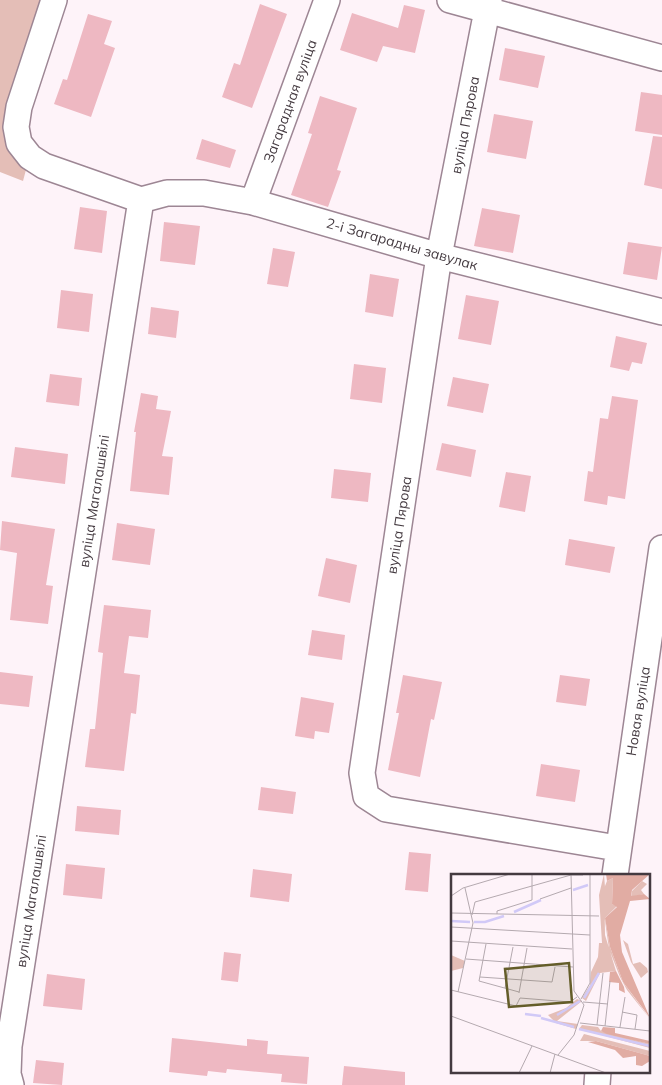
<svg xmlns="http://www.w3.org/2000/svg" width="662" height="1085" viewBox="0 0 662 1085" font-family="Mulish,sans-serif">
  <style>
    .green { fill: #e4beb7 }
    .building { fill: #eeb8c2 }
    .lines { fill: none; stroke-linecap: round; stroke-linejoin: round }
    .minor-casing { stroke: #9d8694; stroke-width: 28 }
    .minor { stroke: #fff; stroke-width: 25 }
    .labels { text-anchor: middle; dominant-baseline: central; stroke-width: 4; stroke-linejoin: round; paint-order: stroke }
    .street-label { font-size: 14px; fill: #443a40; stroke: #fff }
    .inset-river { fill: none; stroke: #d1c9f7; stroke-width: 2.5 }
    .inset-road { fill: none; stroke: #b4a9af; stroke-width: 1 }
    .view { fill: #645d29; fill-opacity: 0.15; stroke: #645d29; stroke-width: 2.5 }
    .inset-edge { fill: none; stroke: #443a40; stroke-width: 2.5 }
  </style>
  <rect width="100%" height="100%" fill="#fef3f9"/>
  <path class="green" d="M0 0H48L27 63V166L23 181 0 172Z"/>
  <path class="building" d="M260 4 287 14 252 108 222 97 234 63 240 65Z
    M404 5 425 10 415 53 383 46 377 62 340 50 352 13 398 28Z
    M88 14 112 21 104 44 115 48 91 117 54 104 63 79 67 80Z
    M505 48 545 56 538 88 499 80Z
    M641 92 662 95V135L635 131Z
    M320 96 357 108 337 170 341 171 328 207 291 195 312 134 308 133Z
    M494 114 533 121 526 159 487 152Z
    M653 136 662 137V189L644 185Z
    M202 139 236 150 230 168 196 159Z
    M80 207 107 211 102 253 74 249Z
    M482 208 520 215 513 253 474 246Z
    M164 222 200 226 195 265 160 261Z
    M628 242 662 247 657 280 623 274Z
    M273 248 295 252 288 287 267 284Z
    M370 274 399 279 393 317 365 312Z
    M61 290 93 294 89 332 57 328Z
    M466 295 499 301 491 345 458 339Z
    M151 307 179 311 176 338 148 334Z
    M616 336 647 343 642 364 632 362 629 371 610 367Z
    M354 364 386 368 382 403 350 399Z
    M50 374 82 378 79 406 46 402Z
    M453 377 489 384 483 413 447 406Z
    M141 393 158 396 156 409 171 411 162 456 173 457 169 495 130 491 136 432H134Z
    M612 396 638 400 625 499 608 496 607 505 584 501 588 471 593 472 600 418 608 419Z
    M442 443 476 450 471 477 436 470Z
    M15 447 68 454 65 484 11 477Z
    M334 469 371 473 368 502 331 498Z
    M506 472 531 476 525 512 499 507Z
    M2 521 55 529 46 585 53 586 48 624 10 620 17 553 0 550Z
    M117 523 155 529 150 565 112 560Z
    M569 539 615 547 610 573 565 565Z
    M326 558 357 565 350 603 318 596Z
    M104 605 151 610 148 638 129 636 124 673 140 675 136 714 131 713 124 771 85 767 90 729H95L103 653 98 652Z
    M312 630 345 635 342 660 308 655Z
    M0 672 33 676 29 707 0 704Z
    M403 675 442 682 434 720 431 719 420 777 388 770 399 713H396Z
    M560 675 590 679 586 706 556 702Z
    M301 697 334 703 329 733 315 731 314 739 295 736Z
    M541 764 580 770 575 802 536 796Z
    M261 787 296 792 293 814 258 810Z
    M77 806 121 810 119 835 75 831Z
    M409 852 431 854 428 892 405 890Z
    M66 864 105 868 102 899 63 895Z
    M253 869 292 874 289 902 250 897Z
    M224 952 241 954 238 982 221 980Z
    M47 974 85 979 82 1010 43 1006Z
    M172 1038 247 1046V1039L268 1041 267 1054 309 1057 307 1084 281 1082 282 1074 227 1069 226 1073 208 1071 207 1076 169 1072Z
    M36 1060 64 1063 62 1085 33 1083Z
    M344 1066 405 1072V1085H342Z"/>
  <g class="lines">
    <defs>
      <path id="minor" d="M450 0 662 58
        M489 0 439 256 362 773 366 796 386 809 617 848
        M141 200 167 193H204L253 202 439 256 662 312
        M253 202 327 0
        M615 875 662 548
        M11 1085 8 1074 9 1046 141 200 44 166 30 157 19 143 16 127 19 107 54 0
        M597 1085 598 1071"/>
    </defs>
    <use href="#minor" class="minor-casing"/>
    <use href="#minor" class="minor"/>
  </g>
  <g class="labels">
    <g class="street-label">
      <text transform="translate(290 101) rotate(-70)">Загарадная вуліца</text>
      <text transform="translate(465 125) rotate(-79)">вуліца Пярова</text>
      <text transform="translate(402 244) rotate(16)">2-і Загарадны завулак</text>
      <text transform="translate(94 501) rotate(-81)">вуліца Магалашвілі</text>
      <text transform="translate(399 525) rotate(-81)">вуліца Пярова</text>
      <text transform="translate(638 711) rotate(-81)">Новая вуліца</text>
      <text transform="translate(31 901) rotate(-81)">вуліца Магалашвілі</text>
    </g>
  </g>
  <g transform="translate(451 874)">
    <rect width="199" height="199" fill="#fef3f9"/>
    <path d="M153 0 154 61 165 97 149 99 135 127 131 124 139 111 140 98 147 83 148 69H151L148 21ZM154 0V12L156 7 162 4 161 30 166 32 154 44 159 73 172 108 199 145 176 116 169 103 158 75 152 33ZM191 7 196 10 190 16 193 20 180 23 181 17ZM172 66 177 70 182 90 189 88 196 94 197 98 190 104 180 88ZM0 81 14 87 12 94 0 97ZM126 125 131 127 106 147 127 150 125 155 105 149 97 141 115 134ZM131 151 147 153 150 157 199 170V174L128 155ZM133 160 199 177V182L145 167H129Z" fill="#e4beb7"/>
    <path d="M155 0H199L181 16 180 22 193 20 199 25 179 27 169 61 171 78 199 144 172 108 159 73 154 44 166 33 161 30 162 4 156 7ZM165 97 173 113 174 119 168 116V109L158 108 159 98ZM152 153 164 154V159L199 167V170L156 160 150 157ZM145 167 192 180 199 182V187L191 192 185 191V182L172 184 164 176 137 168Z" fill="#e1aca3"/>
    <path class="inset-river" d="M122 16 137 11M63 38 90 26M0 47 19 48M23 48H34L53 42M133 124 148 99M74 140 90 142M106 141 129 127M90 144 123 153M128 155 199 172"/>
    <path class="inset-road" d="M0 22 12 14 59 0M89 25 120 14M0 39 148 42M46 40V37L81 26V0M21 41 24 28 120 1H132M0 53 139 61M0 67 121 75M35 70 28 107 68 118M15 85 122 93M29 103 101 108 104 93M54 114 62 73M0 116 65 132 69 124 119 128 126 123M7 118 22 49 14 14M68 119 76 74M130 125 139 109V0M132 128 157 130M171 138 186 141 184 155M0 142 155 199M129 149 199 157M146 151 152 99M154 152 159 107M169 153 174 123M107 181 123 161 133 131 123 117 120 0M68 199 81 172M99 199 104 180"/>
    <path class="view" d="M118 89 121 128 58 133 54 95Z"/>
    <rect width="199" height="199" class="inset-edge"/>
  </g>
</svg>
